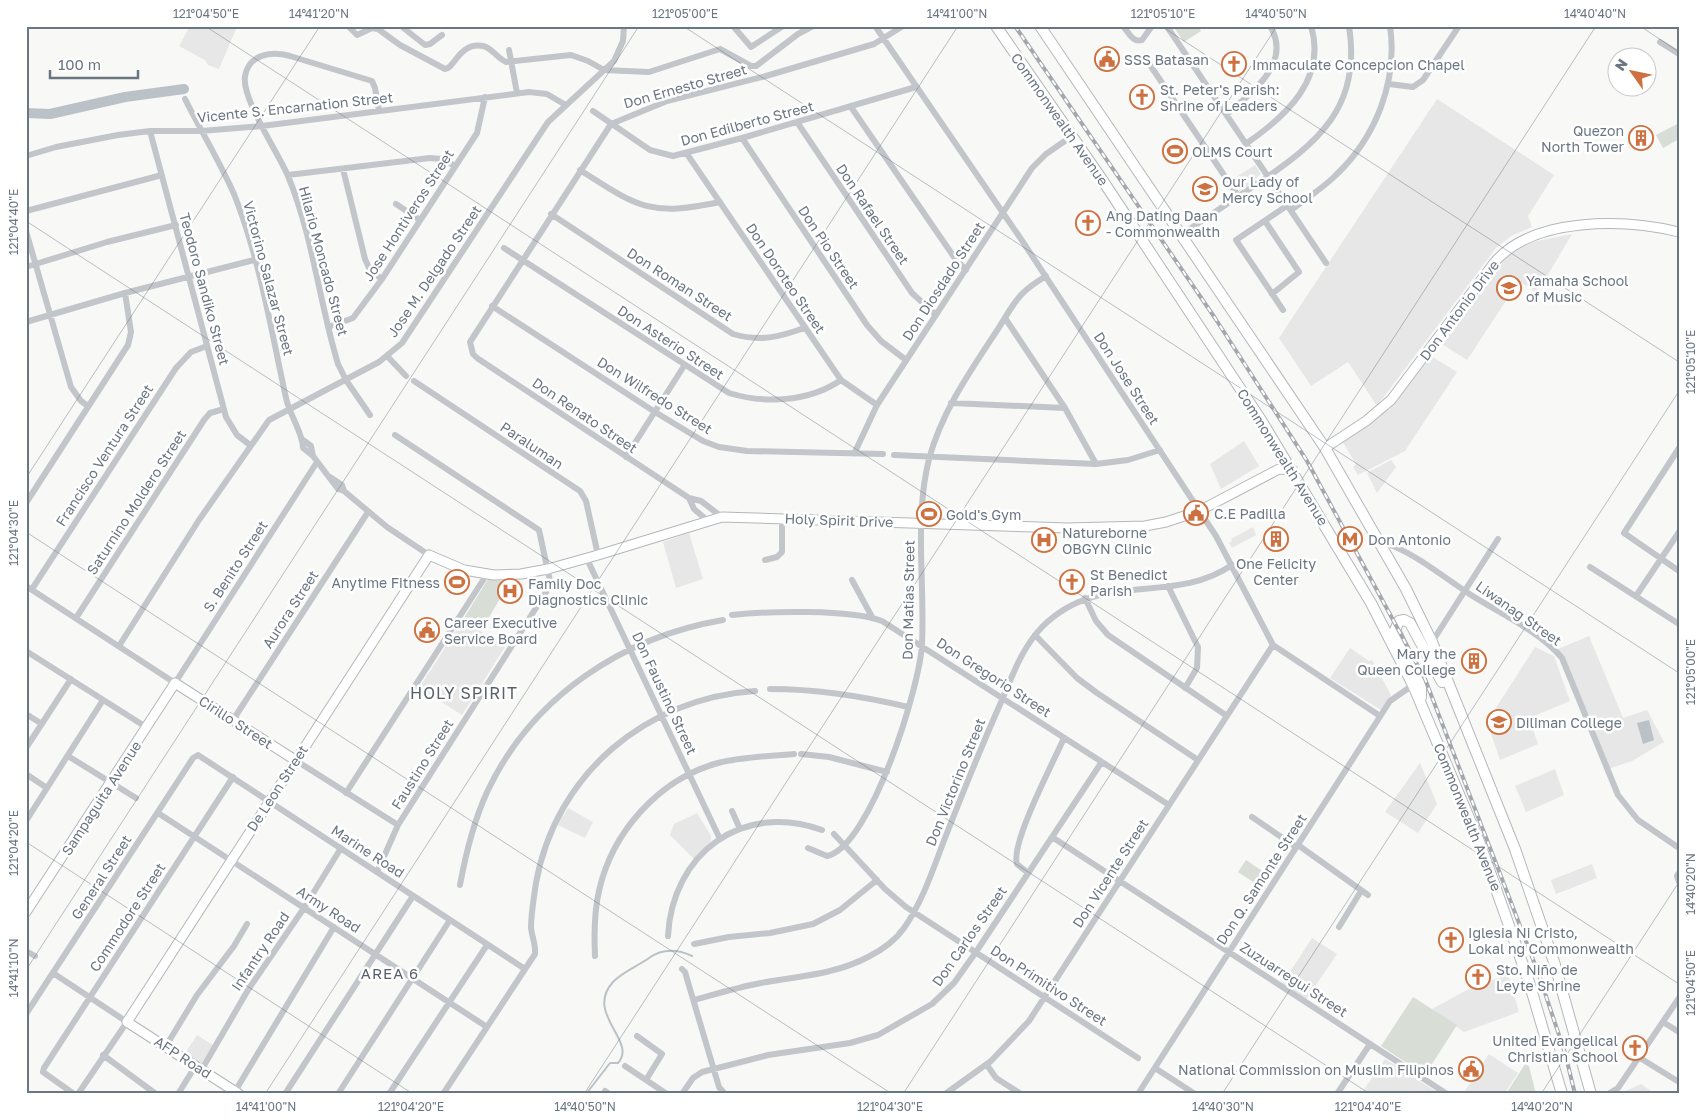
<svg xmlns="http://www.w3.org/2000/svg" width="1705" height="1120" viewBox="0 0 1705 1120" font-family="'Golos Text',sans-serif">
  <style>
    .built { fill: #e6e7e6 }
    .green { fill: #d8ddd6 }
    .water { fill: #bac2c7 }
    .lines { fill: none; stroke-linecap: round; stroke-linejoin: round }
    .stream { stroke: #bac2c7; stroke-width: 2 }
    .river { stroke: #bac2c7; stroke-width: 10 }
    .secondary-casing { stroke: #b3b7bb; stroke-width: 11 }
    .primary-casing { stroke: #b4b7bb; stroke-width: 12 }
    .street { stroke: #c2c5c9; stroke-width: 6 }
    .secondary { stroke: #fff; stroke-width: 9 }
    .primary { stroke: #fff; stroke-width: 10 }
    .rail-casing { stroke: #a4a8ae; stroke-width: 4 }
    .rail { stroke: #fff; stroke-width: 2; stroke-dasharray: 5.5; stroke-linecap: butt }
    .ticks { fill: none; stroke: #6b7683; stroke-width: 1; stroke-opacity: 0.45 }
    .labels { text-anchor: middle; dominant-baseline: central; stroke-width: 5; stroke-linejoin: round; paint-order: stroke }
    .poi-label { font-size: 14px; fill: #6b7683; stroke: #fff; text-anchor: start }
    .street-label { font-size: 14px; fill: #6b7683; stroke: #fff }
    .neighbourhood-label { font-size: 15px; letter-spacing: 1px; fill: #586069; stroke: #fff }
    .quarter-label { font-size: 16px; letter-spacing: 1px; fill: #586069; stroke: #fff }
    .neatline { fill: none; stroke: #6b7683; stroke-width: 2 }
    .ticks-label { font-size: 12px; text-anchor: middle; fill: #6b7683 }
  </style>
  <rect width="100%" height="100%" fill="#f8f8f6"/>
  <path class="built" d="M190 26H232L236 29 219 69 208 65 205 60 179 46Z
    M1437 99 1554 175 1528 216 1532 227 1511 236 1496 248 1377 406 1348 362 1311 386 1279 338Z
    M1255 165 1261 174 1255 179 1256 181 1237 193 1230 181Z
    M1572 234 1537 293 1519 281 1467 360 1442 344 1507 257 1527 243Z
    M1431 356 1457 372 1405 451 1358 475 1353 467 1356 464 1342 441 1391 408Z
    M1244 441 1259 466 1221 489 1210 464Z
    M1391 460 1396 467 1377 493 1367 473Z
    M1253 527 1256 535 1232 548 1229 543 1232 541 1231 539Z
    M689 533 703 579 676 588 663 542Z
    M463 620 505 647 462 715 419 688Z
    M1589 636 1623 718 1647 710 1664 742 1632 761 1608 769 1558 649Z
    M1535 647 1554 656 1570 701 1529 718 1538 744 1500 760 1487 722Z
    M1350 648 1369 661 1372 660 1391 695 1381 710 1330 678Z
    M1420 763 1437 804 1418 833 1385 812Z
    M1555 769 1564 795 1526 812 1515 786Z
    M568 808 593 822 585 838 558 825Z
    M697 813 711 836V842L694 859 670 835 674 824Z
    M1592 864 1597 878 1556 894 1551 880Z
    M1312 938 1337 954 1306 1000 1282 984Z
    M1508 974 1519 1012 1464 1032 1432 1009 1465 991Z
    M197 1035 213 1045 200 1065 184 1055Z
    M1489 1054 1518 1073 1504 1094H1463Z
    M1385 1059 1440 1094H1361Z
    M1641 1084 1655 1094H1619Z"/>
  <path class="green" d="M1173 26H1198L1201 31 1184 42Z
    M1679 123V139L1663 148 1656 135Z
    M488 579 510 582 482 629 464 618Z
    M1246 860 1271 877 1264 889 1238 872Z
    M1413 997 1457 1025 1425 1075 1381 1046Z
    M1525 1064 1529 1066 1536 1094H1506Z"/>
  <path class="water" d="M1649 720 1654 740 1643 744 1637 723Z"/>
  <g class="lines">
    <path class="stream" d="M586 1094 610 1063H618C638 1041 584 1014 613 982 622 972 638 966 649 958 663 948 677 949 692 956"/>
    <path class="river" d="M26 113 50 114 125 97 184 89"/>
    <defs>
      <path id="secondary" d="M1325 448 1366 421 1391 400 1494 263C1533 216 1625 219 1679 232
        M26 912 175 683 295 760
        M239 1094 127 1022 429 555 464 570 494 575 521 574 548 569 598 555 722 517 1067 528 1145 526 1166 522 1199 511 1279 469 1293 470"/>
      <path id="primary" d="M996 26 1103 181 1261 420 1371 603 1413 685 1480 844 1529 982 1562 1094
        M1040 26 1325 448 1406 589 1432 642 1515 849 1555 965 1591 1094
        M1421 697V684L1395 630 1399 621 1404 620 1410 623 1442 682"/>
    </defs>
    <use href="#secondary" class="secondary-casing"/>
    <use href="#primary" class="primary-casing"/>
    <path class="street" d="M348 26 357 35 372 28 378 29 400 45 445 69C455 68 459 42 483 46 492 48 497 58 506 62L571 55 588 61 604 70 649 72 720 49 751 66H756L798 34 813 26
      M401 26 425 45 430 44 442 35
      M733 26 751 47 783 26
      M875 26 1023 242 1216 536 1273 645 1380 716
      M1123 26C1129 33 1133 43 1142 40L1152 26
      M1168 28 1326 263
      M1660 42 1679 54
      M509 50 517 93
      M1144 56 1238 196
      M1389 84 1413 87 1423 80 1459 26
      M185 99C201 131 220 162 234 194 260 259 271 330 286 398 289 414 303 433 303 448L313 456 338 489 344 491 387 527 429 555
      M851 107 954 257 966 270
      M593 111 650 150 673 156 742 138 916 87
      M1227 114C1251 93 1293 63 1270 26
      M797 122 912 293 936 315
      M150 131 226 417 237 435 250 445
      M742 138 867 325 881 341 906 360
      M1247 143C1286 116 1327 79 1311 26
      M687 154 841 380 877 405
      M26 156 56 147 118 135 150 131H201L262 126 529 92 547 94 564 104
      M343 169 365 259 370 270 382 279
      M580 170C638 207 649 217 720 202
      M288 175 430 158 442 159 455 166
      M396 204 420 220
      M1291 210C1306 199 1323 188 1336 175 1376 137 1398 81 1390 26
      M26 211 162 175
      M551 214 733 334C759 342 780 337 804 328
      M1265 221 1299 272 1272 294
      M26 231 71 387 81 401 88 406
      M1181 235C1206 218 1231 201 1257 184 1318 143 1362 107 1349 26
      M504 248 729 393C765 404 809 402 841 380
      M26 267 107 242 176 225
      M492 306 655 412 703 441 719 447 747 451 883 454
      M1283 310 1236 240 1288 205
      M1005 318 1065 408 1096 464
      M26 322 125 293 254 260
      M328 327 353 318 382 279 477 133 485 97
      M388 357 406 376
      M414 381 580 491 586 501 598 555
      M951 403 1065 408
      M370 415 346 380 338 364C319 302 313 236 288 176 279 154 241 98 245 76 249 54 271 51 290 56L372 81 375 88 379 111
      M303 440 311 446 313 456
      M1679 448 1624 533 1679 571
      M854 454 877 405 1032 168 1046 154 1072 136
      M894 455 1096 464 1128 460 1160 450
      M626 457 684 366
      M330 477 342 485 344 491
      M689 498 694 509 708 521
      M26 503 128 345 131 332 125 293
      M722 517 701 501 689 498 477 358 473 354 470 342 611 124 667 101 766 76 874 44 903 26
      M1380 541C1416 553 1440 575 1471 595 1501 614 1539 631 1562 658L1618 795 1638 820 1679 848
      M587 559 720 839
      M765 560 777 557 782 552V518
      M1590 567 1679 624
      M852 580 872 617
      M26 586 175 683 317 462
      M1168 586 1198 647 1197 668 1185 688
      M32 589 176 368 191 352 207 346
      M1636 596 1679 532
      M1085 598 1096 621 1108 635 1227 716
      M732 615C768 611 850 609 882 621L1169 805
      M76 618 204 420 210 413 224 409
      M1035 635 1077 678 1097 693 1198 760
      M1432 642 1498 539
      M119 646 199 520 269 420 379 362 402 343 548 122 614 61 623 41 624 26
      M26 651 146 727
      M770 689C817 689 862 696 908 707
      M26 714 42 724
      M233 720 368 512
      M26 748 71 679
      M801 754 829 757 887 772
      M68 756 136 798
      M295 760 398 825
      M26 774 47 788
      M346 793 487 574
      M732 811 740 829
      M158 813 487 1027
      M1252 817 1296 847
      M26 821 103 700
      M834 834 885 889 906 907 1138 1058
      M1052 837 1447 1094
      M1298 845 1368 895
      M808 848 827 856C871 846 920 686 922 644 925 583 914 519 929 459 942 411 971 370 998 329 1006 317 1013 302 1024 292 1030 286 1038 281 1046 276
      M377 872 398 825 548 589 550 581 539 530 395 435
      M1028 873 1017 864C1010 844 1054 761 1064 738
      M1679 873 1677 876 1679 882
      M460 885C466 852 474 820 488 790 533 696 623 637 723 620
      M1339 927 1361 891
      M668 936C672 854 742 801 822 830
      M694 944 729 937 770 933 813 924 840 910 877 880
      M26 951 35 956
      M595 956C594 934 594 912 599 891 612 832 659 779 718 763 743 757 768 756 794 754
      M682 969 685 972 719 1087 725 1094
      M53 973 127 1022 78 1094
      M694 1000C716 994 739 987 761 983 798 976 834 975 868 957 882 950 895 941 904 928 923 901 933 869 945 838 963 792 982 745 1002 700 1013 674 1023 646 1043 626 1101 569 1172 606 1232 565
      M26 1014 193 758 198 755 525 969
      M1663 1022 1679 1032
      M637 1036 662 1054 646 1080
      M166 1046 197 995 234 946 247 924
      M103 1055 156 1094
      M1640 1058 1679 1082
      M987 1065 996 1078 1021 1094
      M625 1066 667 1094
      M1155 1068 1195 1094
      M202 1069 248 990 304 908 341 848
      M605 1091 609 1094
      M234 1093 334 927
      M74 1094 43 1072 44 1068 233 777
      M178 1094 196 1065
      M285 1094 413 896
      M338 1094 450 920
      M389 1094 487 945
      M443 1094 535 954C536 945 532 937 531 928 531 913 534 897 536 883 556 773 647 698 755 691
      M682 1094 693 1078 702 1072 768 1055 850 1043 878 1035 932 1004 954 983 976 952 1101 763
      M945 1094 991 1061 1029 1021 1273 645
      M1138 1094 1390 701 1413 685
      M1337 1094 1370 1044
      M1608 1094 1618 1088 1679 998"/>
    <use href="#secondary" class="secondary"/>
    <use href="#primary" class="primary"/>
    <defs>
      <path id="rail" d="M1015 26 1215 318 1307 461 1425 679 1539 975 1565 1053 1575 1094"/>
    </defs>
    <use href="#rail" class="rail-casing"/>
    <use href="#rail" class="rail"/>
  </g>
  <path class="ticks" d="M205 26 1679 984M683 26 1679 673M1161 26 1679 362M1640 26 1679 52M26 221 1370 1094M26 478 320 26M26 532 892 1094M26 842 413 1094M26 970 639 26M265 1094 958 26M584 1094 1277 26M903 1094 1596 26M1222 1094 1679 391M1541 1094 1679 882"/>
  <defs>
    <symbol id="civic-ring" viewBox="-11 -11 22 22"><circle r="9.5" fill="#fff" stroke="#ce7140" stroke-width="1.5"/><path d="M-.6-6.5H3V-4.5H.6V-3L4-1V1h2V6H-6V1h2V-1L-.6-3ZM-1.2 2.5V6h2.4V2.5Z" fill="#ce7140"/></symbol>
    <symbol id="church-ring" viewBox="-11 -11 22 22"><circle r="9.5" fill="#fff" stroke="#ce7140" stroke-width="1.5"/><path d="M-1.2-6h2.4v3.5h3.3v2.4h-3.3V6h-2.4V-.1h-3.3v-2.4h3.3Z" fill="#ce7140"/></symbol>
    <symbol id="building-ring" viewBox="-11 -11 22 22"><circle r="9.5" fill="#fff" stroke="#ce7140" stroke-width="1.5"/><path d="M-4-6H4V6H1V3H-1V6H-4ZM-2.5-4.3h1.7v1.8h-1.7ZM.8-4.3h1.7v1.8H.8ZM-2.5-1h1.7V.8h-1.7ZM.8-1h1.7V.8H.8Z" fill="#ce7140"/></symbol>
    <symbol id="stadium-ring" viewBox="-11 -11 22 22"><circle r="9.5" fill="#fff" stroke="#ce7140" stroke-width="1.5"/><path d="M0-5a6.5 5 0 1 0 0 10a6.5 5 0 1 0 0-10ZM-3.5-1.8h7v3.6h-7Z" fill="#ce7140"/></symbol>
    <symbol id="school-ring" viewBox="-11 -11 22 22"><circle r="9.5" fill="#fff" stroke="#ce7140" stroke-width="1.5"/><path d="M0-5L7-2L0 1L-7-2ZM-4 1L0 2.5L4 1V4Q0 6-4 4Z" fill="#ce7140"/></symbol>
    <symbol id="metro-ring" viewBox="-11 -11 22 22"><circle r="9.5" fill="#fff" stroke="#ce7140" stroke-width="1.5"/><path d="M-5.5 5V-5H-3L0 0L3-5H5.5V5H3V-.5L0 4L-3-.5V5Z" fill="#ce7140"/></symbol>
    <symbol id="hospital-ring" viewBox="-11 -11 22 22"><circle r="9.5" fill="#fff" stroke="#ce7140" stroke-width="1.5"/><path d="M-5-5h3v3.5h4V-5h3V5h-3V1.5h-4V5h-3Z" fill="#ce7140"/></symbol>
    <symbol id="university-ring" viewBox="-11 -11 22 22"><circle r="9.5" fill="#fff" stroke="#ce7140" stroke-width="1.5"/><path d="M0-5L7-2L0 1L-7-2ZM-4 1L0 2.5L4 1V4Q0 6-4 4Z" fill="#ce7140"/></symbol>
  </defs>
  <g fill-rule="evenodd">
    <use href="#civic-ring" x="1093" y="45" width="28" height="28"/>
    <use href="#church-ring" x="1220" y="50" width="28" height="28"/>
    <use href="#church-ring" x="1128" y="83" width="28" height="28"/>
    <use href="#building-ring" x="1627" y="124" width="28" height="28"/>
    <use href="#stadium-ring" x="1161" y="137" width="28" height="28"/>
    <use href="#school-ring" x="1191" y="175" width="28" height="28"/>
    <use href="#church-ring" x="1074" y="209" width="28" height="28"/>
    <use href="#school-ring" x="1495" y="274" width="28" height="28"/>
    <use href="#civic-ring" x="1182" y="499" width="28" height="28"/>
    <use href="#stadium-ring" x="915" y="500" width="28" height="28"/>
    <use href="#building-ring" x="1262" y="525" width="28" height="28"/>
    <use href="#metro-ring" x="1336" y="525" width="28" height="28"/>
    <use href="#hospital-ring" x="1030" y="526" width="28" height="28"/>
    <use href="#stadium-ring" x="443" y="568" width="28" height="28"/>
    <use href="#church-ring" x="1058" y="568" width="28" height="28"/>
    <use href="#hospital-ring" x="496" y="577" width="28" height="28"/>
    <use href="#civic-ring" x="413" y="616" width="28" height="28"/>
    <use href="#building-ring" x="1460" y="647" width="28" height="28"/>
    <use href="#university-ring" x="1485" y="708" width="28" height="28"/>
    <use href="#church-ring" x="1437" y="926" width="28" height="28"/>
    <use href="#church-ring" x="1464" y="963" width="28" height="28"/>
    <use href="#church-ring" x="1621" y="1034" width="28" height="28"/>
    <use href="#civic-ring" x="1457" y="1055" width="28" height="28"/>
  </g>
  <g class="labels">
    <g class="poi-label">
      <text x="1124" y="59">SSS Batasan</text>
      <text x="1252" y="64">Immaculate Concepcion Chapel</text>
      <text x="1160" y="89">St. Peter's Parish:<tspan x="1160" dy="16">Shrine of Leaders</tspan></text>
      <text x="1624" y="130" text-anchor="end">Quezon<tspan x="1624" dy="16">North Tower</tspan></text>
      <text x="1192" y="151">OLMS Court</text>
      <text x="1222" y="181">Our Lady of<tspan x="1222" dy="16">Mercy School</tspan></text>
      <text x="1106" y="215">Ang Dating Daan<tspan x="1106" dy="16">- Commonwealth</tspan></text>
      <text x="1526" y="280">Yamaha School<tspan x="1526" dy="16">of Music</tspan></text>
      <text x="1214" y="513">C.E Padilla</text>
      <text x="946" y="514">Gold's Gym</text>
      <text x="1062" y="532">Natureborne<tspan x="1062" dy="16">OBGYN Clinic</tspan></text>
      <text x="1368" y="539">Don Antonio</text>
      <text x="1276" y="563" text-anchor="middle">One Felicity<tspan x="1276" dy="16">Center</tspan></text>
      <text x="1090" y="574">St Benedict<tspan x="1090" dy="16">Parish</tspan></text>
      <text x="440" y="582" text-anchor="end">Anytime Fitness</text>
      <text x="528" y="583">Family Doc<tspan x="528" dy="16">Diagnostics Clinic</tspan></text>
      <text x="444" y="622">Career Executive<tspan x="444" dy="16">Service Board</tspan></text>
      <text x="1456" y="653" text-anchor="end">Mary the<tspan x="1456" dy="16">Queen College</tspan></text>
      <text x="1516" y="722">Diliman College</text>
      <text x="1468" y="932">Iglesia Ni Cristo,<tspan x="1468" dy="16">Lokal ng Commonwealth</tspan></text>
      <text x="1496" y="969">Sto. Niño de<tspan x="1496" dy="16">Leyte Shrine</tspan></text>
      <text x="1618" y="1040" text-anchor="end">United Evangelical<tspan x="1618" dy="16">Christian School</tspan></text>
      <text x="1454" y="1069" text-anchor="end">National Commission on Muslim Filipinos</text>
    </g>
    <g class="street-label">
      <text transform="translate(685 86) rotate(-16)">Don Ernesto Street</text>
      <text transform="translate(295 107) rotate(-6)">Vicente S. Encarnation Street</text>
      <text transform="translate(1060 119) rotate(55)">Commonwealth Avenue</text>
      <text transform="translate(747 123) rotate(-15)">Don Edilberto Street</text>
      <text transform="translate(873 214) rotate(56)">Don Rafael Street</text>
      <text transform="translate(408 215) rotate(-57)">Jose Hontiveros Street</text>
      <text transform="translate(829 247) rotate(56)">Don Pio Street</text>
      <text transform="translate(324 261) rotate(75)">Hilario Moncado Street</text>
      <text transform="translate(434 271) rotate(-56)">Jose M. Delgado Street</text>
      <text transform="translate(269 278) rotate(75)">Victorino Salazar Street</text>
      <text transform="translate(786 278) rotate(56)">Don Doroteo Street</text>
      <text transform="translate(943 281) rotate(-57)">Don Diosdado Street</text>
      <text transform="translate(680 284) rotate(33)">Don Roman Street</text>
      <text transform="translate(205 289) rotate(75)">Teodoro Sandiko Street</text>
      <text transform="translate(1459 310) rotate(-53)">Don Antonio Drive</text>
      <text transform="translate(671 342) rotate(33)">Don Asterio Street</text>
      <text transform="translate(1127 378) rotate(57)">Don Jose Street</text>
      <text transform="translate(655 395) rotate(32)">Don Wilfredo Street</text>
      <text transform="translate(585 415) rotate(34)">Don Renato Street</text>
      <text transform="translate(532 445) rotate(34)">Paraluman</text>
      <text transform="translate(104 455) rotate(-57)">Francisco Ventura Street</text>
      <text transform="translate(1283 457) rotate(58)">Commonwealth Avenue</text>
      <text transform="translate(136 502) rotate(-57)">Saturnino Moldero Street</text>
      <text transform="translate(839 520) rotate(2)">Holy Spirit Drive</text>
      <text transform="translate(235 566) rotate(-57)">S. Benito Street</text>
      <text transform="translate(908 600) rotate(-89)">Don Matias Street</text>
      <text transform="translate(290 609) rotate(-57)">Aurora Street</text>
      <text transform="translate(1519 613) rotate(35)">Liwanag Street</text>
      <text transform="translate(994 677) rotate(33)">Don Gregorio Street</text>
      <text transform="translate(665 693) rotate(65)">Don Faustino Street</text>
      <text transform="translate(236 722) rotate(33)">Cirillo Street</text>
      <text transform="translate(422 764) rotate(-58)">Faustino Street</text>
      <text transform="translate(955 782) rotate(-68)">Don Victorino Street</text>
      <text transform="translate(277 788) rotate(-57)">De Leon Street</text>
      <text transform="translate(101 798) rotate(-57)">Sampaguita Avenue</text>
      <text transform="translate(1468 817) rotate(68)">Commonwealth Avenue</text>
      <text transform="translate(368 851) rotate(33)">Marine Road</text>
      <text transform="translate(1110 873) rotate(-57)">Don Vicente Street</text>
      <text transform="translate(101 877) rotate(-57)">General Street</text>
      <text transform="translate(1261 879) rotate(-57)">Don Q. Samonte Street</text>
      <text transform="translate(329 909) rotate(33)">Army Road</text>
      <text transform="translate(127 917) rotate(-57)">Commodore Street</text>
      <text transform="translate(969 936) rotate(-55)">Don Carlos Street</text>
      <text transform="translate(260 951) rotate(-56)">Infantry Road</text>
      <text transform="translate(1294 979) rotate(33)">Zuzuarregui Street</text>
      <text transform="translate(1049 985) rotate(33)">Don Primitivo Street</text>
      <text transform="translate(183 1057) rotate(33)">AFP Road</text>
    </g>
    <g class="neighbourhood-label">
      <text x="390" y="973">AREA 6</text>
    </g>
    <g class="quarter-label">
      <text x="464" y="693">HOLY SPIRIT</text>
    </g>
  </g>
  <rect width="1705" height="1120" fill="none" stroke="#ffffff" stroke-width="55"/>
  <g transform="translate(1632 72) rotate(303)"><circle r="24" fill="#ffffff" stroke="#c4c8cd"/>
  <path d="M0-4L9 19L0 12L-9 19Z" fill="#ce7140"/>
  <text y="-8" font-size="14" font-weight="bold" text-anchor="middle" fill="#6b7683">N</text>
  </g>
  <path d="M50 70v8h88v-8" fill="none" stroke="#6b7683" stroke-width="2.5"/>
  <text x="58" y="70" font-size="15" fill="#6b7683" stroke="#ffffff" stroke-width="4" paint-order="stroke">100 m</text>
  <rect x="28" y="28" width="1650" height="1064" class="neatline"/>
  <g class="ticks-label">
    <text x="206" y="18">121°04'50"E</text>
    <text x="319" y="18">14°41'20"N</text>
    <text x="685" y="18">121°05'00"E</text>
    <text x="957" y="18">14°41'00"N</text>
    <text x="1163" y="18">121°05'10"E</text>
    <text x="1276" y="18">14°40'50"N</text>
    <text x="1595" y="18">14°40'40"N</text>
    <text transform="translate(14 222) rotate(-90)" y="4">121°04'40"E</text>
    <text transform="translate(1691 362) rotate(-90)" y="4">121°05'10"E</text>
    <text transform="translate(14 533) rotate(-90)" y="4">121°04'30"E</text>
    <text transform="translate(1691 672) rotate(-90)" y="4">121°05'00"E</text>
    <text transform="translate(14 843) rotate(-90)" y="4">121°04'20"E</text>
    <text transform="translate(1691 884) rotate(-90)" y="4">14°40'20"N</text>
    <text transform="translate(14 968) rotate(-90)" y="4">14°41'10"N</text>
    <text transform="translate(1691 983) rotate(-90)" y="4">121°04'50"E</text>
    <text x="266" y="1111">14°41'00"N</text>
    <text x="411" y="1111">121°04'20"E</text>
    <text x="585" y="1111">14°40'50"N</text>
    <text x="890" y="1111">121°04'30"E</text>
    <text x="1223" y="1111">14°40'30"N</text>
    <text x="1368" y="1111">121°04'40"E</text>
    <text x="1542" y="1111">14°40'20"N</text>
  </g>
</svg>
